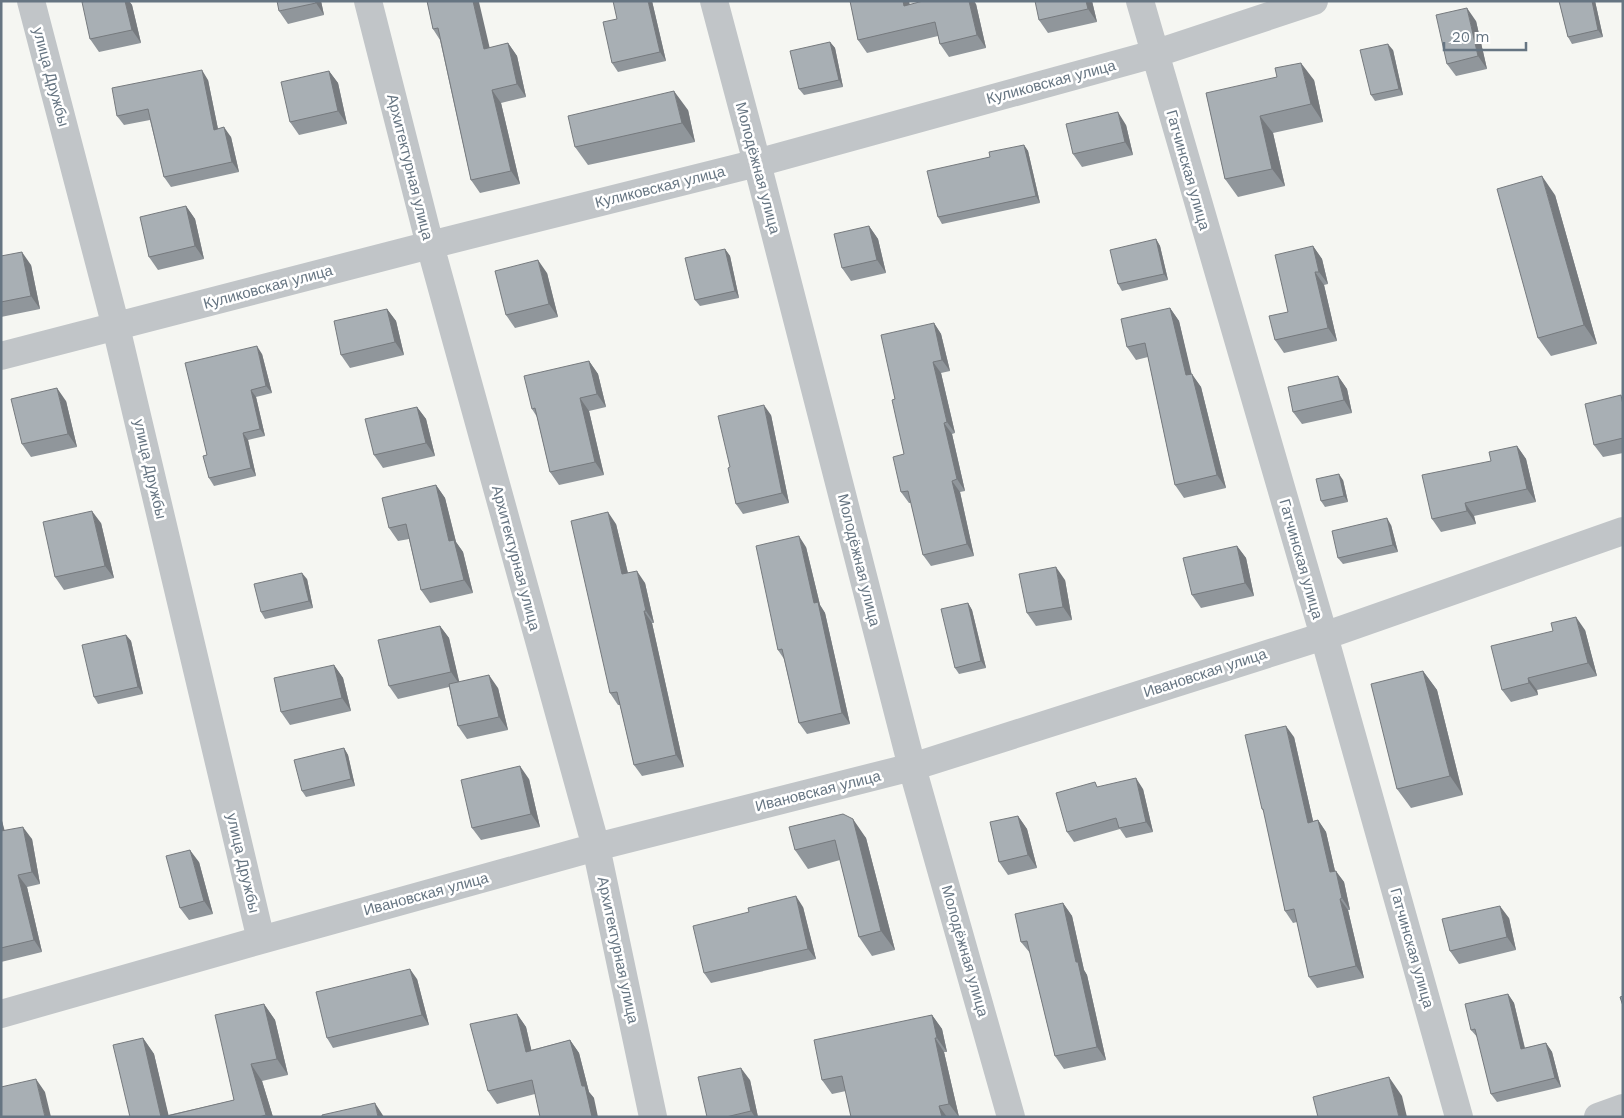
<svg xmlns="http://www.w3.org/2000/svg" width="1624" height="1118" viewBox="0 0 1624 1118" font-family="'Work Sans',sans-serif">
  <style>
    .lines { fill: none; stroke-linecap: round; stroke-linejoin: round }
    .minor { stroke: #c1c5c8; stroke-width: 28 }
    .wall { fill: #90969b }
    .shaded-wall { fill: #767a7e }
    .building { fill: #a8afb4; stroke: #767a7e }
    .labels { text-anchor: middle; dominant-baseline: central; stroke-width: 5; stroke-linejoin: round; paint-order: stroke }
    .street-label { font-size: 15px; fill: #667582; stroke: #fff }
  </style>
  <rect width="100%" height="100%" fill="#f5f6f2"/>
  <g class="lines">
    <path class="minor" d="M31 1 116 327 261 940
      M368 1 430 245 596 847 653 1117
      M714 1 757 163 912 767 1011 1117
      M1140 1 1324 636 1459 1117
      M1 356 430 245 757 163 1154 54 1314 1
      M1 1014 261 940 596 847 912 767 1324 636 1623 531
      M1598 1117 1623 1108"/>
  </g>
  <path class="wall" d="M86 1H129L132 5 141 43 99 52 90 39Z
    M321 1 324 15 288 24 279 11Z
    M427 1H478L489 48 508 43 517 56 526 97 501 103 520 184 480 193 471 180 440 40 433 29Z
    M652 1 666 61 618 72 612 63Z
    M850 1H909V4H976L986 48 949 57 940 44 938 36 867 53 858 40Z
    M1092 1 1097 22 1048 33 1039 20Z
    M1559 1H1595L1603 37 1572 44 1568 37Z
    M1476 21 1487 69 1456 76 1447 64Z
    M830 42 835 48 843 87 804 95 799 89Z
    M1393 50 1403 95 1375 101 1371 95Z
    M329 71 338 83 347 124 299 135 290 122Z
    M208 80 218 129 231 137 239 172 171 187 164 177 150 120 124 125 117 116Z
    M1314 80 1323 122 1273 133 1285 186 1238 197 1225 179 1206 93Z
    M688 110 695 142 588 165 575 147Z
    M1126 125 1133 155 1082 167 1073 154Z
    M1024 145 1028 151 1040 203 942 224 938 217 990 157Z
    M1555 195 1597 344 1551 356 1538 338Z
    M186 206 195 219 204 259 158 270 149 257Z
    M869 226 878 239 886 273 851 281 842 268Z
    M1156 239 1160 246 1168 280 1122 291 1118 284Z
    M1313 246 1322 259 1328 284 1324 285 1337 341 1284 353 1275 340 1288 312Z
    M725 249 730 256 739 298 700 306 695 300Z
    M1 256 31 265 40 309 1 317Z
    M547 273 558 317 515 328 506 315Z
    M1170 308 1179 321 1191 374 1201 387 1226 488 1184 498 1175 485 1148 357 1136 360 1127 347Z
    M387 309 396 321 404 355 350 368 341 355Z
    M934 323 941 334 950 371 941 373 955 433 952 434 965 491 960 492 974 556 931 566 923 555 911 503H909L901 492 904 454 895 399Z
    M262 354 272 393 256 397 265 436 248 440 256 476 214 486 209 478 207 455Z
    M589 361 598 374 606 407 589 411 604 475 559 485 550 472 537 417 532 409Z
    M1338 376 1347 389 1352 413 1302 424 1293 412Z
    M1623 399V453L1603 457 1594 445Z
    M66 401 77 447 31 457 22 444Z
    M417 407 426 419 435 456 383 468 374 455Z
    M771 415 789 503 743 514 736 504 730 467Z
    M1517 446 1526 459 1536 502 1474 516 1476 524 1441 532 1432 519 1491 461Z
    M1343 480 1348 502 1325 507 1321 501Z
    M436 485 445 498 456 542 463 552 473 593 430 603 421 590 409 539 398 541 389 528Z
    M101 523 114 578 64 590 55 577Z
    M616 524 628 573 645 583 654 623H652L684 767 642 776 634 765 620 705H618L610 693Z
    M1391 525 1398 552 1343 564 1338 558Z
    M1237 546 1246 558 1254 596 1201 608 1192 595Z
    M806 547 820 605 825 613 850 724 807 734 799 723 784 659 778 650Z
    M307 579 313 608 265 619 261 612Z
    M1065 580 1072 620 1036 626 1027 613Z
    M968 603 972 610 986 668 959 674 955 668Z
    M440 626 449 638 459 682 498 688 508 730 467 739 458 726 449 687 398 699 389 686Z
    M1585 630 1597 676 1537 690 1538 695 1511 702 1502 690Z
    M126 635 131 641 143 694 98 704 94 697Z
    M334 665 343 678 351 711 290 725 281 712Z
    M1423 671 1437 690 1463 795 1411 808 1397 789Z
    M1294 737 1313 821 1318 820 1326 832 1335 871 1344 882 1350 910H1348L1364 978 1317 988 1309 977 1297 922 1293 923 1285 911 1264 812 1262 809Z
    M344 748 348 755 355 786 306 797 302 791Z
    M529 779 540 827 481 840 472 828Z
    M1099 787 1143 789 1153 832 1126 838 1120 829 1074 842 1067 832Z
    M843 814 866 838 895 950 872 956 859 937 840 860 808 869 795 850Z
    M1018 816 1027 829 1037 868 1008 875 999 862Z
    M1 817 4 830 32 839 40 884 27 887 42 952 1 962Z
    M199 862 213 914 189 920 180 908Z
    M1063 903 1072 916 1084 970 1087 975 1106 1060 1064 1069 1055 1056 1030 953 1021 942Z
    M803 907 816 959 711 983 704 973Z
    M1509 918 1516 950 1459 964 1450 951Z
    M417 979 429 1025 333 1048 327 1038Z
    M1508 994 1514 1003 1525 1048 1546 1043 1552 1052 1561 1087 1497 1102 1491 1094 1478 1038 1471 1030Z
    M264 1004 275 1020 288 1075 262 1081 273 1117H130L143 1038 154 1054 168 1115 234 1100Z
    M517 1014 526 1027 531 1050 570 1040 579 1053 589 1092 594 1098 535 1094 497 1104 488 1091Z
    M932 1015 942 1029 947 1052H944L959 1117H851L846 1091 832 1094 822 1080Z
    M750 1080 758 1117H707Z"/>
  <path class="shaded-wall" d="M125 1H129L132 5 141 43 132 30Z
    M315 1H321L324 15 316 3Z
    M473 1H478L479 2 493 62 484 49Z
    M648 1H652L666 61 660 52Z
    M903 1H909L913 19 904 6Z
    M969 1H974L976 4 986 48 977 35Z
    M1086 1H1092L1097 22 1088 9Z
    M1592 1H1595L1603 37 1598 30Z
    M1467 8 1476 21 1487 69 1478 56Z
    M830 42 835 48 843 87 839 80Z
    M508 43 517 56 526 97 517 84Z
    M1388 44 1393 50 1403 95 1399 89Z
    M1301 63 1314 80 1323 122 1311 104Z
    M202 70 208 80 220 139 214 130Z
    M329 71 338 83 347 124 338 111Z
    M492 90 501 103 520 184 511 171Z
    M674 91 688 110 695 142 682 123Z
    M1118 112 1126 125 1133 155 1125 142Z
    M1260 116 1273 133 1285 186 1272 169Z
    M224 127 231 137 239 172 232 162Z
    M1024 145 1028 151 1040 203 1036 196Z
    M1542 176 1555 195 1597 344 1584 325Z
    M186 206 195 219 204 259 195 246Z
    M869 226 878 239 886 273 877 260Z
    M1156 239 1160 246 1168 280 1164 274Z
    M1313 246 1322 259 1328 284 1319 272Z
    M725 249 730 256 739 298 735 291Z
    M22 252 31 265 40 309 31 296Z
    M538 260 547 273 558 317 549 304Z
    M1315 272 1324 285 1337 341 1328 328Z
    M1170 308 1179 321 1195 388 1186 375Z
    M387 309 396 321 404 355 395 342Z
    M934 323 941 334 950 371 942 360Z
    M257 346 262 354 272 393 266 386Z
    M589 361 598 374 606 407 597 394Z
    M933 362 941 373 955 433 947 422Z
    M1192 374 1201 387 1226 488 1217 475Z
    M1338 376 1347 389 1352 413 1344 400Z
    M57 388 66 401 77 447 68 434Z
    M251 390 256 397 265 436 260 429Z
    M580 398 589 411 604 475 595 462Z
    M764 405 771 415 789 503 782 493Z
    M417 407 426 419 435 456 426 443Z
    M944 423 952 434 965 491 957 479Z
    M243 433 248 440 256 476 251 468Z
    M1517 446 1526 459 1536 502 1527 489Z
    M1339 474 1343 480 1348 502 1344 496Z
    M952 481 960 492 974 556 967 544Z
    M436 485 445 498 456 542 463 552 473 593 464 580 449 541Z
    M1465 503 1474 516 1476 524 1467 511Z
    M92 511 101 523 114 578 105 566Z
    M608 512 616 524 631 586 622 574Z
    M1387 518 1391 525 1398 552 1393 545Z
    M799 536 806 547 820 605 825 613 850 724 842 713 814 603Z
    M1237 546 1246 558 1254 596 1245 583Z
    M1056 567 1065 580 1072 620 1063 607Z
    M637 571 645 583 654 623 646 611Z
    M302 573 307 579 313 608 309 601Z
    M968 603 972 610 986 668 981 661Z
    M644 611 652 623 684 767 676 755Z
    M1576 617 1585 630 1597 676 1588 663Z
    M440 626 449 638 460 685 451 672Z
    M126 635 131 641 143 694 138 687Z
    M334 665 343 678 351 711 342 698Z
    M1423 671 1437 690 1463 795 1450 776Z
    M489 675 498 688 508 730 499 717Z
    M1528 678 1537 690 1538 695 1529 683Z
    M1286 726 1294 737 1316 834 1308 823Z
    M344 748 348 755 355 786 351 779Z
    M520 766 529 779 540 827 531 814Z
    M1136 778 1143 789 1153 832 1146 822Z
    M1018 816 1027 829 1037 868 1028 855Z
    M1 817 8 843 1 834Z
    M853 819 866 838 895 950 881 931Z
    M1318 820 1326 832 1338 884 1330 872Z
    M23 827 32 839 40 884 32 872Z
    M190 850 199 862 213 914 204 901Z
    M1336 871 1344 882 1350 910 1342 898Z
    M18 875 27 887 42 952 34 940Z
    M796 896 803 907 816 959 808 949Z
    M1340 899 1348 910 1364 978 1356 966Z
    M1063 903 1072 916 1084 970 1087 975 1106 1060 1097 1047 1076 962Z
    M1500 906 1509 918 1516 950 1507 937Z
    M410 969 417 979 429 1025 422 1015Z
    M1508 994 1514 1003 1527 1058 1521 1049Z
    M264 1004 275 1020 288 1075 277 1059Z
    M517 1014 526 1027 535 1065 526 1052Z
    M932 1015 942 1029 947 1052 937 1038Z
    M143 1038 154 1054 169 1117H161Z
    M935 1038 944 1052 959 1117 949 1104Z
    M570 1040 579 1053 589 1092 594 1098 598 1117H592L582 1086Z
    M1546 1043 1552 1052 1561 1087 1555 1078Z
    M251 1064 262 1081 273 1117H267L266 1115Z
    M741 1068 750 1080 758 1117H755L751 1111Z
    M1389 1077 1402 1096 1407 1117H1399Z
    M36 1079 45 1092 51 1117H45Z
    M375 1103 384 1117H378Z
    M939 1106 947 1117H942Z"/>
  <path class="building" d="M86 1H125L132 30 90 39 82 2Z
    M277 1H315L316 3 279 11Z
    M427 1H473L484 49 508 43 517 84 492 90 511 171 471 180 438 28 433 29Z
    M613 1H648L660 52 612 63 603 22 617 19Z
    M850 1H903L904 6 923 1H969L977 35 940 44 935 22 858 40Z
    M1035 1H1086L1088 9 1039 20Z
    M1559 1H1592L1598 30 1568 37Z
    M1467 8 1478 56 1447 64 1436 15Z
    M830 42 839 80 799 89 790 51Z
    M1388 44 1399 89 1371 95 1360 50Z
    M1301 63 1311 104 1260 116 1272 169 1225 179 1206 93 1277 77 1275 68Z
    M202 70 214 130 224 127 232 162 164 177 148 109 117 116 112 88Z
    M329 71 338 111 290 122 281 82Z
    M674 91 682 123 575 147 568 116Z
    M1118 112 1125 142 1073 154 1066 124Z
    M1024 145 1036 196 938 217 927 171 990 157 989 152Z
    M1542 176 1584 325 1538 338 1497 189Z
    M186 206 195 246 149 257 140 217Z
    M869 226 877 260 842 268 834 234Z
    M1156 239 1164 274 1118 284 1110 250Z
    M1313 246 1319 272H1315L1328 328 1275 340 1269 316 1288 312 1275 255Z
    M725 249 735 291 695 300 685 258Z
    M22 252 31 296 1 302V256Z
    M538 260 549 304 506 315 495 271Z
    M1170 308 1186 375 1192 374 1217 475 1175 485 1145 343 1127 347 1121 319Z
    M387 309 395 342 341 355 334 321Z
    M934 323 942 360 933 362 947 422 944 423 957 479 952 481 967 544 923 555 908 491 901 492 893 457 904 454 892 400 895 399 881 335Z
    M257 346 266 386 251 390 260 429 243 433 251 468 209 478 203 456 207 455 185 363Z
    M589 361 597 394 580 398 595 462 550 472 535 408 532 409 524 376Z
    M1338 376 1344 400 1293 412 1288 387Z
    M57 388 68 434 22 444 11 399Z
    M1621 395 1623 405V438L1594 445 1585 404Z
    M764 405 782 493 736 504 728 468 730 467 718 416Z
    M417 407 426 443 374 455 365 419Z
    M1517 446 1527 489 1465 503 1467 511 1432 519 1422 475 1491 461 1489 452Z
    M1339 474 1344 496 1321 501 1316 479Z
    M436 485 449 541 454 540 464 580 421 590 406 524 389 528 382 498Z
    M92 511 105 566 55 577 43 522Z
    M608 512 622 574 637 571 646 611H644L676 755 634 765 617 692 610 693 571 521Z
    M1387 518 1393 545 1338 558 1332 531Z
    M799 536 814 603 818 602 842 713 799 723 782 649 778 650 756 546Z
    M1237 546 1245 583 1192 595 1183 558Z
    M1056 567 1063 607 1027 613 1019 574Z
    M302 573 309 601 261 612 254 584Z
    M968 603 981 661 955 668 941 609Z
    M1576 617 1588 663 1528 678 1529 683 1502 690 1491 646 1553 631 1551 623Z
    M440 626 451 672 389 686 378 640Z
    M126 635 138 687 94 697 82 645Z
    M334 665 342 698 281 712 274 678Z
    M1423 671 1450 776 1397 789 1371 684Z
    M489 675 499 717 458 726 449 684Z
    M1286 726 1308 823 1318 820 1330 872 1336 871 1342 898 1340 899 1356 966 1309 977 1294 909 1285 911 1263 809H1262L1245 735Z
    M344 748 351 779 302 791 294 760Z
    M520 766 531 814 472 828 461 780Z
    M1136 778 1146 822 1119 828 1116 818 1067 832 1056 793 1095 782 1097 787Z
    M843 814 853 819 881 931 859 937 835 840 795 850 789 827Z
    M1018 816 1028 855 999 862 990 822Z
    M23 827 32 872 18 875 34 940 1 948V831Z
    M190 850 204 901 180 908 166 856Z
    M796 896 808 949 704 973 693 926 749 912 748 908Z
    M1063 903 1076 962H1078L1097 1047 1055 1056 1027 941 1021 942 1015 914Z
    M1500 906 1507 937 1450 951 1442 919Z
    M410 969 422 1015 327 1038 316 992Z
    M1508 994 1521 1049 1546 1043 1555 1078 1491 1094 1475 1029 1471 1030 1465 1004Z
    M1623 996V1006L1620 997Z
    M264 1004 277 1059 251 1064 266 1115 259 1117H163L234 1100 215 1015Z
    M517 1014 526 1052 570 1040 582 1086H585L592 1117H540L532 1080 488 1091 470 1024Z
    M932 1015 937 1038H935L949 1104 939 1106 942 1117H851L842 1076 822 1080 814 1040Z
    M143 1038 161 1117H130L113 1045Z
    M741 1068 751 1111 726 1117H707L698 1077Z
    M1389 1077 1399 1117H1318L1313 1097Z
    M36 1079 45 1117H1V1087Z
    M375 1103 378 1117H322V1115Z"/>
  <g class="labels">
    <g class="street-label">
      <text transform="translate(51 77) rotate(75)">улица Дружбы</text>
      <text transform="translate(1051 82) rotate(-15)">Куликовская улица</text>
      <text transform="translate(410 167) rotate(76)">Архитектурная улица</text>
      <text transform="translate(758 168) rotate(75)">Молодёжная улица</text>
      <text transform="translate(1188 170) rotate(74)">Гатчинская улица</text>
      <text transform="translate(660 187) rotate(-14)">Куликовская улица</text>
      <text transform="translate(268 287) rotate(-15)">Куликовская улица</text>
      <text transform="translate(150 469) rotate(77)">улица Дружбы</text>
      <text transform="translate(516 558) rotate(75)">Архитектурная улица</text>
      <text transform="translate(1301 559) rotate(74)">Гатчинская улица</text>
      <text transform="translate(859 560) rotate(76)">Молодёжная улица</text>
      <text transform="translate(1205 673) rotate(-18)">Ивановская улица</text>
      <text transform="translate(818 791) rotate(-14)">Ивановская улица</text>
      <text transform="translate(243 863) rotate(77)">улица Дружбы</text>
      <text transform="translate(426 894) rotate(-15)">Ивановская улица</text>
      <text transform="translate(1412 948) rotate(74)">Гатчинская улица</text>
      <text transform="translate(618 950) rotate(78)">Архитектурная улица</text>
      <text transform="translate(965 951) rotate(74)">Молодёжная улица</text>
    </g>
  </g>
  <rect width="1624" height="1118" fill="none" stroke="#667582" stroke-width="5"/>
  <path d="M1444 42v8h82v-8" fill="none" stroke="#667582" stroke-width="2.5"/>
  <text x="1452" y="42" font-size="15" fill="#667582" stroke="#ffffff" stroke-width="4" paint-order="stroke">20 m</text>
</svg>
